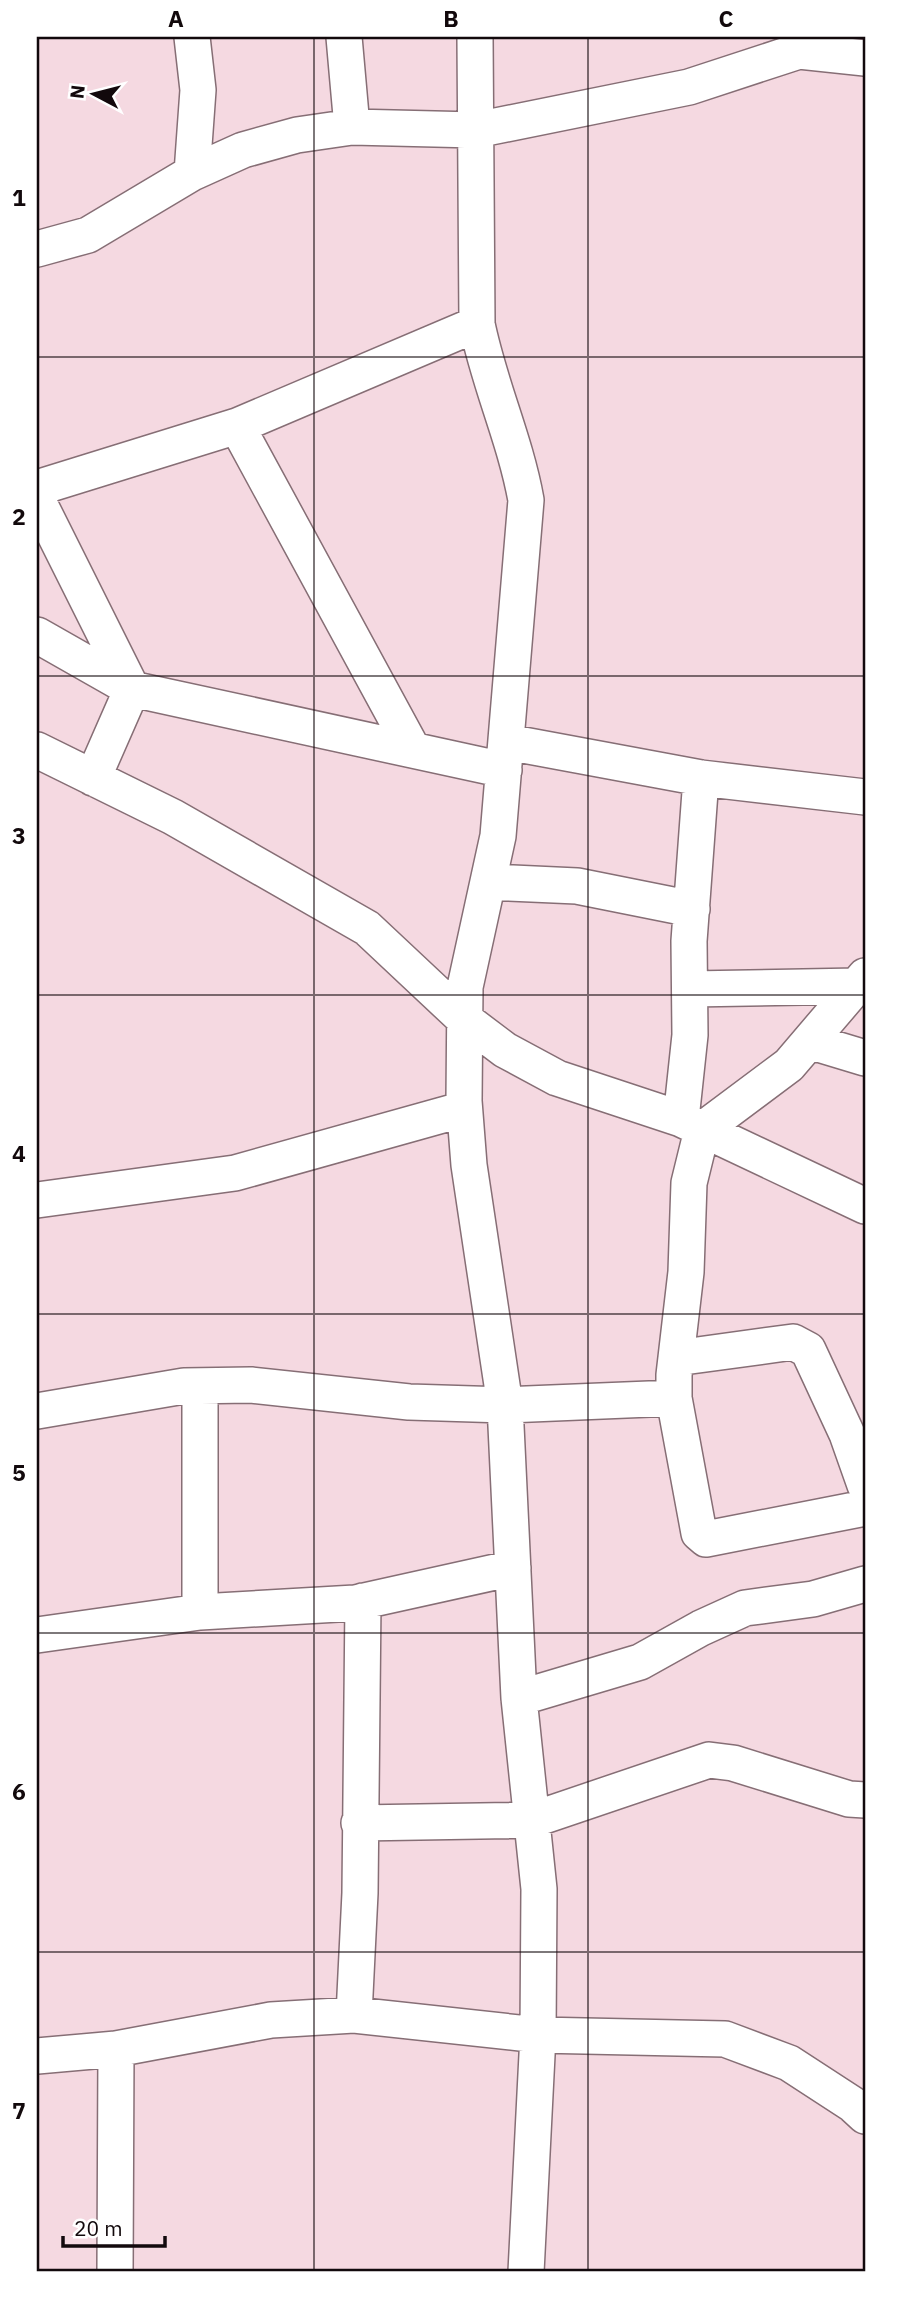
<svg xmlns="http://www.w3.org/2000/svg" width="902" height="2309" viewBox="0 0 902 2309" font-family="'IBM Plex Sans',sans-serif">
  <style>
    .lines { fill: none; stroke-linecap: round; stroke-linejoin: round }
    .minor-casing { stroke: #866e75; stroke-width: 38 }
    .minor { stroke: #fff; stroke-width: 35 }
    .grid { fill: none; stroke: #12090c; stroke-width: 2; stroke-opacity: 0.55 }
    .neatline { fill: none; stroke: #12090c; stroke-width: 2.5 }
    .grid-label { font-size: 23px; text-anchor: middle; font-weight: bold; fill: #12090c }
  </style>
  <rect width="100%" height="100%" fill="#f5d9e1"/>
  <g class="lines">
    <defs>
      <path id="minor" d="M192 37 198 90 192 173
        M344 37 352 127
        M475 37 477 324C489 384 515 439 526 500L498 836 465 987 464 1101 469 1165 505 1405 519 1698 539 1889 538 2035 526 2272
        M37 249 88 235 192 173 243 150 297 135 352 127 476 130 689 87 799 51 865 58
        M237 426 413 750
        M37 488 237 426 477 324
        M37 499 132 689 93 778
        M37 635 132 689 504 770
        M507 742 701 778 865 797
        M37 750 173 817 367 928 464 1019 505 1050 557 1078 681 1119 865 1206
        M489 882 577 886 692 909
        M865 976 789 1065 702 1130 689 1183 686 1272 674 1375V1398L699 1533 706 1539 865 1508
        M690 989 858 986
        M812 1042 865 1058
        M681 1119 690 1035 689 941 701 778
        M37 1200 235 1173 464 1109
        M676 1358 793 1342 808 1350 847 1434 865 1485
        M37 1411 184 1386 251 1385 409 1402 505 1405 674 1398
        M200 1612V1386
        M37 1635 200 1612 355 1603 513 1568
        M519 1698 640 1662 701 1628 745 1608 813 1599 865 1584
        M359 1823 532 1820 709 1760 733 1763 849 1799 865 1800
        M354 2015 360 1893 363 1601
        M37 2056 116 2049 271 2020 354 2015 538 2035 725 2039 789 2063 852 2104 865 2116
        M115 2272 116 2049"/>
    </defs>
    <use href="#minor" class="minor-casing"/>
    <use href="#minor" class="minor"/>
  </g>
  <path class="grid" d="M314 37V2272M588 37V2272M37 357H865M37 676H865M37 995H865M37 1314H865M37 1633H865M37 1952H865"/>
  <rect width="902" height="2309" fill="none" stroke="#ffffff" stroke-width="77"/>
  <g transform="translate(94 94) rotate(277)" stroke="#ffffff" stroke-width="5" paint-order="stroke">
  <path d="M0-5L12 26L0 18L-12 26Z" fill="#12090c"/>
  <text y="-10" font-size="19" font-weight="bold" text-anchor="middle" fill="#12090c">N</text>
  </g>
  <path d="M63 2236v10h102v-10" fill="none" stroke="#12090c" stroke-width="3.5"/>
  <text x="74" y="2236" font-size="21" fill="#12090c" stroke="#ffffff" stroke-width="5" paint-order="stroke">20 m</text>
  <rect x="38" y="38" width="826" height="2232" class="neatline"/>
  <g class="grid-label">
    <text x="176" y="27">A</text>
    <text x="451" y="27">B</text>
    <text x="726" y="27">C</text>
    <text x="19" y="206">1</text>
    <text x="19" y="525">2</text>
    <text x="19" y="844">3</text>
    <text x="19" y="1162">4</text>
    <text x="19" y="1481">5</text>
    <text x="19" y="1800">6</text>
    <text x="19" y="2119">7</text>
  </g>
</svg>
